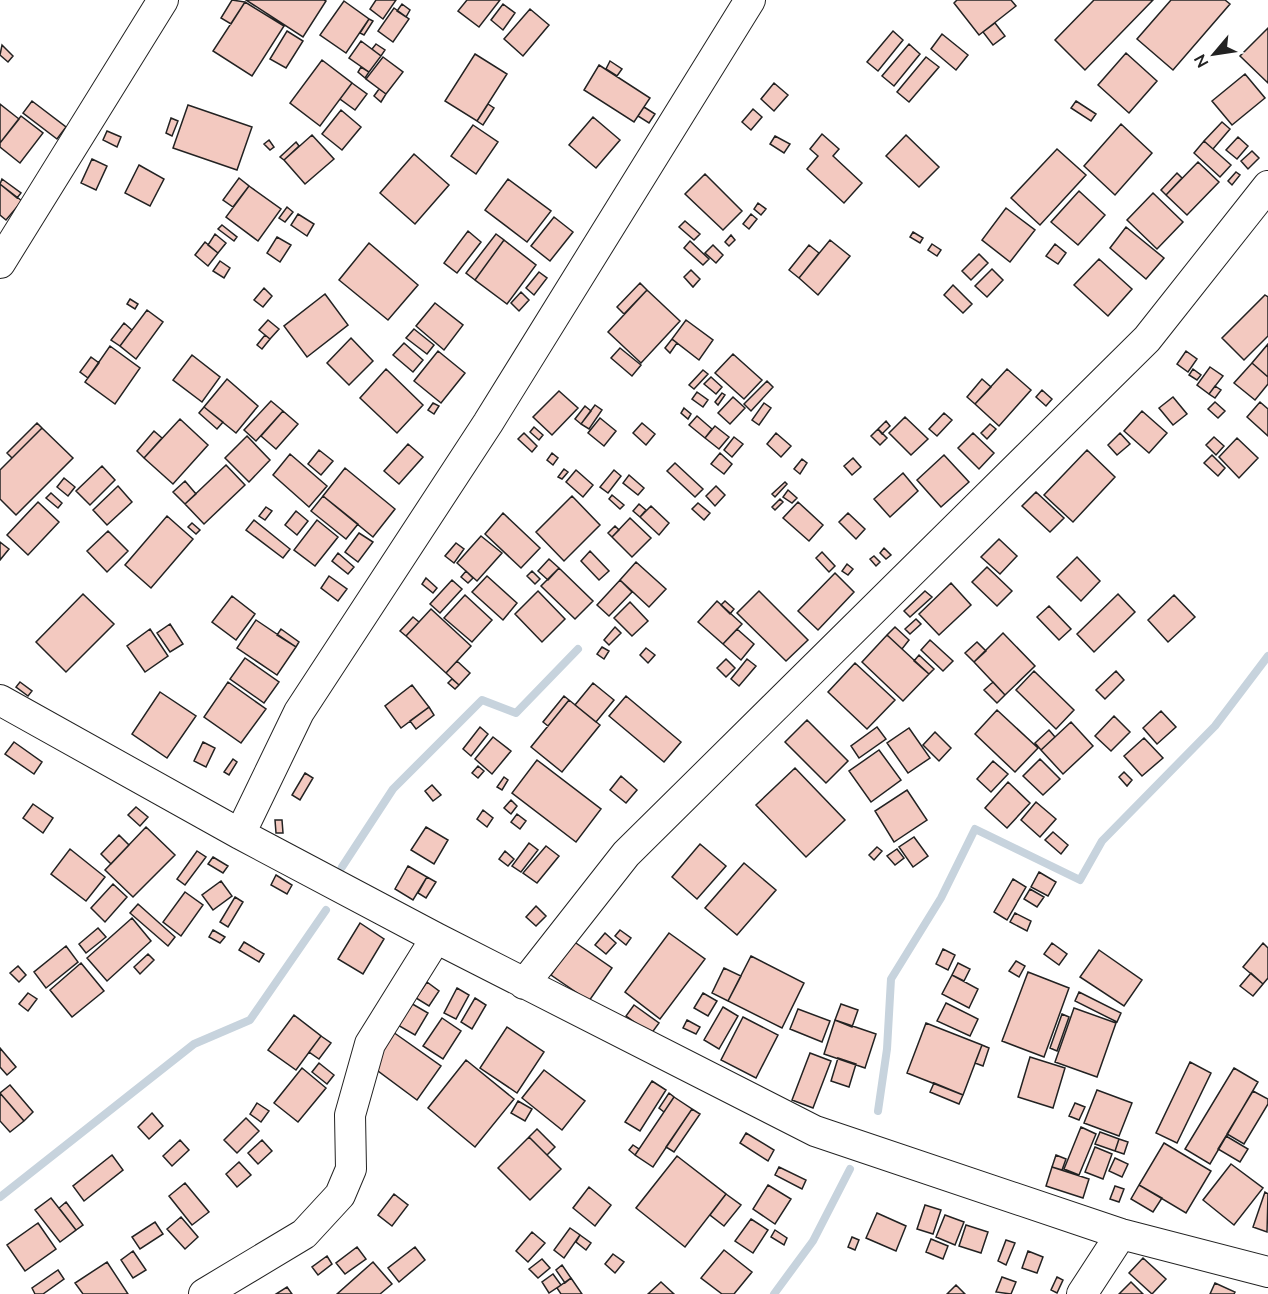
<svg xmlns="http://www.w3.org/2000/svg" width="1268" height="1294" viewBox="0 0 1268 1294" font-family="'Nunito Sans',sans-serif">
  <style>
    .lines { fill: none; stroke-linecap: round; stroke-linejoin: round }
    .stream { stroke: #c7d3dd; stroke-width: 8 }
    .building { fill: #f3c9c0; stroke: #222; stroke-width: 1.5 }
    .minor-casing { stroke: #222; stroke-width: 32 }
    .minor { stroke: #fff; stroke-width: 30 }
  </style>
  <rect width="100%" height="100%" fill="#fff"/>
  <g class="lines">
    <path class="stream" d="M342 867 393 789 482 700 516 713 578 649
      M878 1111 887 1049 891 979 941 898 975 829 1080 880 1102 841 1215 726 1268 656
      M0 1197 194 1044 250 1020 326 910
      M774 1294 813 1241 850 1169"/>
  </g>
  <path class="building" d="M232 0 245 2 231 24 221 18Z
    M246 0H324L326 1 303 37Z
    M376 0H396L383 19 370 9Z
    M467 0H500L479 27 458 11Z
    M957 0H1011L1016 6 979 35 954 3Z
    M1094 0H1153L1085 70 1055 40Z
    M1171 0H1225L1230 4 1173 70 1137 39Z
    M344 1 369 19 346 53 320 35Z
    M245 2 284 26 252 76 213 51Z
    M402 4 410 10 406 17 397 11Z
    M503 4 515 13 503 30 491 20Z
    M394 8 409 19 393 42 378 31Z
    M530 9 549 25 523 56 504 39Z
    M369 19 373 21 364 35 360 33Z
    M995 23 1005 36 993 45 983 32Z
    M1268 28V83L1240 56Z
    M287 31 303 41 286 68 270 59Z
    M893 31 903 40 878 71 867 62Z
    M942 34 968 55 956 70 931 49Z
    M361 41 381 56 369 72 349 58Z
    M376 44 385 50 381 56 372 49Z
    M909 44 920 54 894 86 882 76Z
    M2 45 13 56 8 62 0 55Z
    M1126 53 1157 81 1129 113 1098 85Z
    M475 54 507 74 477 121 445 101Z
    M383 57 403 72 386 94 366 79Z
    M926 57 939 67 909 102 897 92Z
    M322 60 352 83 320 126 290 103Z
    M610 61 622 69 617 76 606 69Z
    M599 65 650 98 634 122 584 90Z
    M361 67 369 72 365 78 358 72Z
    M1245 74 1265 98 1232 125 1212 101Z
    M352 83 367 94 355 110 340 99Z
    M774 83 788 95 774 111 761 99Z
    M379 89 386 94 381 102 374 96Z
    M32 101 66 127 57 139 23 113Z
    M1076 101 1096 114 1091 121 1071 108Z
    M0 104 19 119 0 143Z
    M488 104 494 108 483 125 477 121Z
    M188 105 252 127 237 170 173 148Z
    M644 107 655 114 649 123 638 116Z
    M753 109 762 117 751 130 742 122Z
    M341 110 361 127 342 150 322 134Z
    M21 116 43 133 20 163 0 147V143Z
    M593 117 620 140 596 168 569 145Z
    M171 118 178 121 172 136 166 133Z
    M1222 122 1230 129 1213 149 1204 141Z
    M1121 124 1152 153 1115 195 1084 166Z
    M473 125 498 142 476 174 451 156Z
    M107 131 121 137 117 147 103 140Z
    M822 134 839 149 833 156 862 183 844 203 807 169 818 156 810 149Z
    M312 135 334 159 305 184 284 160Z
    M906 135 939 167 919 187 886 156Z
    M775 136 790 144 784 153 770 144Z
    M1238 137 1248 146 1237 159 1226 150Z
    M269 140 274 147 270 150 264 144Z
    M1204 141 1231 165 1220 177 1194 153Z
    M296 142 299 146 284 160 280 157Z
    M1057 149 1086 175 1040 225 1011 198Z
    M1252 151 1259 158 1248 169 1241 161Z
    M414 154 449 185 415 224 380 193Z
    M92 159 107 166 96 190 81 183Z
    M1198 162 1219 182 1187 215 1166 195Z
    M139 165 164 179 150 206 125 193Z
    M1236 172 1240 175 1232 185 1228 181Z
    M1177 173 1182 178 1166 195 1161 190Z
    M705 174 742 211 723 230 685 194Z
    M239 178 249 186 233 207 223 200Z
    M2 179 21 193 17 198 0 184Z
    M508 179 551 211 527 242 485 210Z
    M0 184 22 201 6 220 0 215Z
    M249 186 281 209 258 241 226 217Z
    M1079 191 1105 215 1078 245 1051 222Z
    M1153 193 1183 222 1157 249 1127 220Z
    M758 203 766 209 761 215 754 209Z
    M287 207 293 212 285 222 279 218Z
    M1006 208 1035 230 1010 262 982 240Z
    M298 214 314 224 307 236 291 225Z
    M751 214 757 219 749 229 743 224Z
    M554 217 573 232 550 261 531 246Z
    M685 221 700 234 694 240 679 227Z
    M222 225 237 237 234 241 218 229Z
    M1126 227 1164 258 1146 279 1110 248Z
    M468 231 481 242 457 273 444 263Z
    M913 232 923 238 920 243 910 237Z
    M215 234 226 243 218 253 208 245Z
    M496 234 504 240 475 280 466 273Z
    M731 235 735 240 729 246 725 242Z
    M277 237 291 245 280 262 267 253Z
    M504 240 536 265 507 304 475 280Z
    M830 240 850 256 818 295 799 278Z
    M690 241 709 259 703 265 684 248Z
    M205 242 218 253 208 266 195 255Z
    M369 243 418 285 388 320 339 280Z
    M932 244 941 250 937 256 928 250Z
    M1055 244 1066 253 1058 264 1046 256Z
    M713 245 723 255 716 263 705 253Z
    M809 245 819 253 799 278 789 270Z
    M979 254 988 263 971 280 962 271Z
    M1099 259 1132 289 1108 316 1074 285Z
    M220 261 230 268 224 278 213 271Z
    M992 269 1003 280 987 297 975 286Z
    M691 270 700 279 693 287 684 277Z
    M539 272 547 278 534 295 526 288Z
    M640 283 647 290 624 314 617 307Z
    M953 285 972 304 963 313 944 295Z
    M264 288 272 296 263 307 254 300Z
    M647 290 680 321 641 363 608 332Z
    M521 292 529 300 519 311 511 303Z
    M325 294 348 325 307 357 284 326Z
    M1265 295 1268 297V336L1244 360 1222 338Z
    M130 299 138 304 135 309 127 304Z
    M435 303 463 325 444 350 416 326Z
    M147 310 163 322 136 359 120 346Z
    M268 320 279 329 270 339 259 330Z
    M686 320 713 340 699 360 672 339Z
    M124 323 132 330 120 346 111 340Z
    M414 329 434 345 427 354 406 338Z
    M265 335 270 339 262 349 257 345Z
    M351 338 373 361 349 385 327 363Z
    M672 339 677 343 670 353 665 348Z
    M404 343 423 360 413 372 393 355Z
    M1268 344V377L1252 363Z
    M110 346 140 368 115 404 85 382Z
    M620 348 641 365 632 376 611 358Z
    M438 351 465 373 441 403 414 381Z
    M1186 351 1197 359 1188 372 1177 364Z
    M733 354 762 380 744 399 715 373Z
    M192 355 220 377 202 402 173 380Z
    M91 357 99 363 88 378 80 372Z
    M1252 363 1268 377V384L1255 400 1234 383Z
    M1210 367 1223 376 1209 394 1197 385Z
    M386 369 423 405 397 433 360 398Z
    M1007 369 1031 390 999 426 975 404Z
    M1193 369 1201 375 1197 380 1189 375Z
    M703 370 708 374 694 389 689 385Z
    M711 377 722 387 716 394 704 384Z
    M227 379 258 406 236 433 204 407Z
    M982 379 991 387 975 404 967 397Z
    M767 381 773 387 751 411 744 404Z
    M1215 386 1221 390 1215 398 1209 394Z
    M1042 390 1052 399 1046 406 1036 397Z
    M559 391 578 408 552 435 533 417Z
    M697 392 708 400 703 407 692 399Z
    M722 393 725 395 718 405 715 402Z
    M733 397 745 408 730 424 718 413Z
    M1173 397 1187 414 1173 425 1159 408Z
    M271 401 283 411 256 441 244 430Z
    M1215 402 1225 411 1218 418 1208 409Z
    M1260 402 1268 409V436L1247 417Z
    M433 403 439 406 434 414 428 410Z
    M764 403 771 408 759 425 752 420Z
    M595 405 602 410 589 429 581 424Z
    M585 406 591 411 581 424 575 419Z
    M204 407 223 422 217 429 199 413Z
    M684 408 691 414 688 419 681 413Z
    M283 411 298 424 276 449 261 436Z
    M1142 411 1167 433 1149 453 1124 431Z
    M944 413 952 420 937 436 929 429Z
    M697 416 712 429 705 438 689 425Z
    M905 417 928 439 911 455 889 433Z
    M600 418 616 431 604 446 588 433Z
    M180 419 208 445 173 484 144 458Z
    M886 421 890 426 882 434 878 429Z
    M37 423 42 428 12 458 7 453Z
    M642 423 655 434 646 445 633 433Z
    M990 424 996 429 987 439 981 433Z
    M715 426 729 437 719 449 705 438Z
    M534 427 543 435 539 440 530 432Z
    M42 428 73 458 16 515 0 499V470Z
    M878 429 887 438 880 445 871 436Z
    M154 431 162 438 144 458 137 451Z
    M524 433 537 446 532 452 518 439Z
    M776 433 791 446 781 457 767 444Z
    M973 433 994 453 979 469 958 448Z
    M1120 433 1130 444 1117 455 1108 445Z
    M247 436 270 460 249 482 225 458Z
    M734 437 743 444 732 457 724 450Z
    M1214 437 1224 446 1216 455 1206 445Z
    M1237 438 1258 458 1239 478 1219 457Z
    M408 444 423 457 399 484 384 471Z
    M319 450 333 461 321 475 308 464Z
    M1087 450 1115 477 1073 522 1044 495Z
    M552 453 558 458 553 465 547 460Z
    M720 453 732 464 724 474 711 464Z
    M290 454 327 486 309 507 273 475Z
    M944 455 969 482 941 507 917 480Z
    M1212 455 1225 468 1218 476 1204 463Z
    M853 458 861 467 852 475 844 466Z
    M802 459 807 463 800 474 794 469Z
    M675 463 703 489 695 497 667 471Z
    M226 465 245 485 204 524 185 504Z
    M102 466 115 480 90 505 76 491Z
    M345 468 395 509 373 537 323 496Z
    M564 469 568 472 562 479 558 477Z
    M576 470 593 485 583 497 566 482Z
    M614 470 621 476 608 493 600 487Z
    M903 473 918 491 890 517 874 499Z
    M629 475 644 488 638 495 623 483Z
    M64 478 75 487 68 496 57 487Z
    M185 481 196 494 185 504 173 492Z
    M785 482 787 484 775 497 772 494Z
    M118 486 132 502 107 525 93 510Z
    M716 486 725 495 715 506 706 496Z
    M788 490 797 498 792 503 783 497Z
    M1036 492 1064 518 1050 532 1022 506Z
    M51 493 62 503 58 508 46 498Z
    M612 495 624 505 620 509 609 499Z
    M323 496 358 524 346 539 311 511Z
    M572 496 600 525 564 561 536 532Z
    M780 499 783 502 775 510 772 507Z
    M38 502 59 522 28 555 7 535Z
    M798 502 823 525 809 541 783 518Z
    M698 503 710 513 704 520 692 509Z
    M639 504 646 510 640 517 633 511Z
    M651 506 669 523 659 535 640 517Z
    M266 507 272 511 265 520 259 516Z
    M296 511 308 521 297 535 285 525Z
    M503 513 540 548 521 568 485 534Z
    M848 513 865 529 856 539 839 522Z
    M167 516 193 539 151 588 125 565Z
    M630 518 651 538 632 557 612 537Z
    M254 520 290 549 283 558 246 530Z
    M317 520 338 537 315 566 294 550Z
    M192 523 200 530 196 534 188 527Z
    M615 526 619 530 612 537 608 533Z
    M108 531 128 551 107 572 87 551Z
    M359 533 373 542 358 562 345 552Z
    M481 536 502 553 477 581 457 563Z
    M999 539 1017 556 1000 574 981 557Z
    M0 542 9 549 0 560Z
    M456 543 464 549 454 563 445 556Z
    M884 548 891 555 886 559 880 553Z
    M590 551 609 571 599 580 581 561Z
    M822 552 835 566 829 572 816 558Z
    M338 553 354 567 348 574 332 561Z
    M874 556 880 562 876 566 870 559Z
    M1077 557 1100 581 1081 601 1057 577Z
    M549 559 559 568 548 580 538 571Z
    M636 562 666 589 649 607 620 580Z
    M847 564 853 569 848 575 842 571Z
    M987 567 1012 591 997 606 972 582Z
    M559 568 593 601 575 619 541 586Z
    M466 571 473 578 468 583 461 577Z
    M532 571 540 579 535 584 527 576Z
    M835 573 854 592 818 630 798 611Z
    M329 576 347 589 338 601 321 588Z
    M487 576 517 603 503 620 472 592Z
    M426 578 437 588 433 593 422 584Z
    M452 580 462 589 440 613 430 604Z
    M620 580 632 592 609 616 597 605Z
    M951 583 971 605 939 635 919 614Z
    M538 591 565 619 542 642 515 614Z
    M759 591 808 640 786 661 737 613Z
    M925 591 932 597 910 617 904 611Z
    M83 594 114 624 66 672 36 642Z
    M1118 594 1135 612 1094 652 1077 634Z
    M465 595 492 620 472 642 444 618Z
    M1174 595 1195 617 1168 642 1148 620Z
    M232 596 255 614 236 640 212 622Z
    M717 601 742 624 723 644 698 622Z
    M725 601 734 609 730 614 721 605Z
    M630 602 648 621 632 636 614 618Z
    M1049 606 1071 629 1059 640 1037 617Z
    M431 609 471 646 446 673 406 636Z
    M413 617 419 622 406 636 400 631Z
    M916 619 921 624 910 634 905 629Z
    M256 620 296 647 277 675 237 648Z
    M170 624 183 644 170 652 157 633Z
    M615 627 621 633 609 645 604 640Z
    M895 627 909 640 902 649 887 635Z
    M150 629 168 656 145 672 127 646Z
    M281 629 299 642 296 647 277 635Z
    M737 629 754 644 741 660 723 644Z
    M1003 633 1035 666 1005 695 974 662Z
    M887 635 929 674 903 701 862 662Z
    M930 640 953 661 943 671 921 650Z
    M977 642 986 651 974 662 965 653Z
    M602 647 609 651 604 659 597 654Z
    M646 648 655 655 648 663 640 655Z
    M919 655 934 669 929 674 914 661Z
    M245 658 279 682 264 703 230 679Z
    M726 659 735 668 726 677 717 668Z
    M747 659 756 666 739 686 731 679Z
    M457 661 470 673 459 685 446 673Z
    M855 663 895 700 867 729 828 692Z
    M1034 671 1074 710 1056 729 1016 690Z
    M1116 671 1124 680 1105 699 1096 690Z
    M452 679 459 685 455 689 448 683Z
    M20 682 32 691 28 696 16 687Z
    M228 682 266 709 241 743 204 717Z
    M993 682 1005 695 997 703 984 690Z
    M593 683 614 700 596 722 575 705Z
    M412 685 429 707 401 728 385 706Z
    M160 692 196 716 167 758 132 734Z
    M564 696 569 700 548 726 543 722Z
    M626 696 681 742 664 762 609 716Z
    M569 700 600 725 562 772 531 747Z
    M429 707 434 715 416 729 410 721Z
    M997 710 1038 748 1015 772 975 734Z
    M1161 711 1176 727 1157 744 1143 728Z
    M1114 716 1130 732 1111 751 1095 736Z
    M807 720 848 761 826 783 785 742Z
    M1071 722 1093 746 1063 774 1041 750Z
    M480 727 488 734 471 756 463 749Z
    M877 727 886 739 859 758 851 746Z
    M909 728 930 758 908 773 887 743Z
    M1049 730 1055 737 1041 750 1035 743Z
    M935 732 951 748 939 761 923 745Z
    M493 737 511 751 492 774 475 759Z
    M1144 738 1163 758 1142 776 1124 756Z
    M14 742 42 762 34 774 5 754Z
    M203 742 215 748 206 767 194 761Z
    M879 750 901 780 871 802 849 771Z
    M233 759 237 762 229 775 224 772Z
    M1040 759 1060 779 1043 795 1023 776Z
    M537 760 601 809 576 842 512 793Z
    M993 761 1008 774 991 792 977 779Z
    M478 766 484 771 478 778 472 773Z
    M795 768 845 820 806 857 756 805Z
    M1124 772 1132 780 1127 786 1119 777Z
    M305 773 313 778 300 800 292 795Z
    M621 776 637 790 626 803 610 790Z
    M504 777 508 780 502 790 497 787Z
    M1008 782 1030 803 1007 828 985 808Z
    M432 785 441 795 433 801 425 791Z
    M907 790 927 820 894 842 875 811Z
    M511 800 517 806 511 814 504 808Z
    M1036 802 1056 819 1040 837 1021 820Z
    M33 804 53 818 43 833 23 818Z
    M136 807 148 817 140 826 128 815Z
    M483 810 493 818 487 827 477 819Z
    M517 814 526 821 520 829 511 822Z
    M275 820H282L283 833H276Z
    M146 827 175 855 133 897 105 870Z
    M426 827 448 840 434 864 411 850Z
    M1053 832 1068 845 1061 854 1045 840Z
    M119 835 129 845 111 864 101 854Z
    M914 837 928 856 913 867 899 847Z
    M529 843 538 850 521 872 512 866Z
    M700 844 726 866 697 899 672 877Z
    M546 846 559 856 537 883 523 873Z
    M877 847 882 851 874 860 869 855Z
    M70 849 105 877 86 901 51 874Z
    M897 849 904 858 895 865 887 856Z
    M197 851 206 857 185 885 177 879Z
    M505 851 514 859 508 866 499 859Z
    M213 857 228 866 223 873 208 864Z
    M744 863 776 890 737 935 705 908Z
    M408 866 427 877 413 900 395 889Z
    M1039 872 1056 882 1048 896 1031 887Z
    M276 875 292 885 287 894 271 885Z
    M427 877 436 882 426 898 418 893Z
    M1013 879 1026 887 1007 920 994 912Z
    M221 881 232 896 213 910 202 895Z
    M113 884 127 897 105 922 91 908Z
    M1030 889 1044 897 1037 907 1024 899Z
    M185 892 203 905 181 936 163 922Z
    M235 897 243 902 228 927 220 922Z
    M138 904 175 937 168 946 130 913Z
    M536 906 546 916 536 926 526 917Z
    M1015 913 1031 921 1027 931 1010 922Z
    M132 918 151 941 107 981 87 958Z
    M360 923 384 939 363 974 338 959Z
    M98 928 106 937 86 953 79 944Z
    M213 930 225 937 220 943 209 937Z
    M620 930 631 938 626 945 615 936Z
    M605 933 616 943 606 954 595 945Z
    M669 933 705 959 660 1019 625 992Z
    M573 941 612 968 589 1001 551 975Z
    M244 942 264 954 259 962 239 950Z
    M1052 943 1067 954 1059 965 1044 954Z
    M1263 943 1268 948V978L1263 984 1243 967Z
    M66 946 78 962 46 988 34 972Z
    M943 949 955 955 948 970 936 964Z
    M1099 950 1142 980 1124 1006 1080 977Z
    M148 954 154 960 140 974 134 967Z
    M751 956 804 983 782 1028 728 1001Z
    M1016 961 1025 966 1019 977 1009 971Z
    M81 963 104 991 72 1017 50 990Z
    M958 963 970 969 964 981 952 975Z
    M18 966 26 975 19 982 10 973Z
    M724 968 741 976 728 1001 712 993Z
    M1028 972 1069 988 1044 1057 1002 1041Z
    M1251 973 1263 984 1253 996 1240 986Z
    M952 975 978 989 969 1008 942 994Z
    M427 982 439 991 429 1006 416 998Z
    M457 988 469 995 456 1019 444 1013Z
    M1079 992 1121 1013 1117 1022 1075 1001Z
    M28 993 37 999 28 1011 19 1004Z
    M703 993 717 1001 708 1016 694 1008Z
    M475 998 486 1005 472 1029 461 1022Z
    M409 1002 428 1013 415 1035 396 1024Z
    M946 1003 978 1019 970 1036 937 1021Z
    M841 1004 858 1010 852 1027 835 1020Z
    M634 1005 659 1023 651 1034 626 1016Z
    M723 1007 738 1016 719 1049 704 1040Z
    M1074 1008 1116 1023 1097 1077 1055 1062Z
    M798 1009 830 1021 822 1042 790 1029Z
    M1062 1014 1069 1017 1057 1051 1050 1048Z
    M294 1015 321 1036 296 1070 268 1050Z
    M743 1017 778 1035 756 1078 721 1060Z
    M442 1018 461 1031 443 1059 423 1046Z
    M687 1020 700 1027 696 1034 683 1028Z
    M835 1020 876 1034 865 1068 824 1054Z
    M926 1023 982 1045 963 1095 907 1073Z
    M507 1027 544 1052 517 1093 480 1068Z
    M393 1032 441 1066 417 1100 370 1065Z
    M321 1036 331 1043 319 1059 309 1052Z
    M982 1045 989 1048 983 1066 975 1063Z
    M0 1048 16 1067 7 1075 0 1067Z
    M810 1053 831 1061 813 1108 792 1100Z
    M1030 1057 1065 1068 1053 1108 1018 1097Z
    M838 1058 856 1064 849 1087 831 1081Z
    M466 1060 514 1099 475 1147 428 1108Z
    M1190 1062 1211 1073 1177 1143 1156 1133Z
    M319 1063 334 1075 327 1084 312 1072Z
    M302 1068 326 1088 298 1122 274 1103Z
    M1234 1068 1258 1082 1210 1164 1185 1149Z
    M544 1070 585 1101 562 1130 522 1098Z
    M652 1081 666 1090 640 1131 625 1122Z
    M934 1083 963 1095 959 1104 930 1092Z
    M10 1085 33 1112 24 1121 0 1093Z
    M1097 1090 1132 1103 1119 1136 1084 1123Z
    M1253 1091 1268 1099V1104L1244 1144 1227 1134Z
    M0 1093 24 1121 10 1132 0 1121Z
    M669 1093 674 1097 664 1112 659 1108Z
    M674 1097 692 1109 653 1167 635 1155Z
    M518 1101 532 1109 525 1121 511 1113Z
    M257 1103 269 1111 261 1122 250 1114Z
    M1075 1103 1085 1107 1079 1120 1069 1116Z
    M692 1109 700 1114 674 1152 666 1147Z
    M152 1113 163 1126 149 1139 138 1127Z
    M246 1118 259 1131 237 1153 224 1140Z
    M1081 1127 1096 1134 1079 1175 1064 1169Z
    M537 1129 555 1147 547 1155 529 1137Z
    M1100 1132 1119 1139 1115 1151 1095 1144Z
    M746 1133 774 1150 768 1161 740 1143Z
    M1226 1136 1248 1149 1240 1162 1218 1149Z
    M529 1137 561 1169 530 1200 498 1168Z
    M1119 1139 1128 1142 1124 1154 1115 1151Z
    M180 1140 189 1150 172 1166 163 1156Z
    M262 1140 272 1151 258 1164 248 1153Z
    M1164 1143 1211 1171 1186 1213 1139 1185Z
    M633 1145 639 1149 635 1155 629 1150Z
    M1095 1147 1112 1154 1103 1179 1085 1172Z
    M112 1155 123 1170 84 1201 73 1186Z
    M1056 1155 1066 1159 1062 1170 1052 1167Z
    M677 1156 726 1194 685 1247 636 1208Z
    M1115 1158 1128 1164 1122 1177 1109 1171Z
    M239 1162 251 1175 237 1187 226 1174Z
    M1231 1164 1263 1188 1234 1225 1203 1200Z
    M779 1167 806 1180 802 1189 775 1175Z
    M1052 1167 1089 1179 1083 1198 1046 1186Z
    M185 1183 209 1212 192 1225 169 1196Z
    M768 1185 791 1199 775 1224 753 1209Z
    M1139 1185 1162 1198 1153 1212 1131 1199Z
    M1115 1186 1124 1189 1119 1202 1110 1199Z
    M589 1187 611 1205 595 1226 573 1208Z
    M1265 1192 1268 1194 1267 1232 1253 1227Z
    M394 1194 408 1205 392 1226 378 1215Z
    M726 1194 741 1205 724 1226 710 1215Z
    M51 1198 76 1230 60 1242 35 1210Z
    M66 1202 83 1225 76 1230 59 1208Z
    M925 1205 941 1210 933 1234 917 1229Z
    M877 1213 906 1226 896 1251 866 1238Z
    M945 1215 964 1222 955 1245 936 1237Z
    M181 1217 198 1237 185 1249 167 1229Z
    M751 1219 768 1230 753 1253 735 1241Z
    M155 1222 163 1234 140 1249 132 1237Z
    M38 1223 56 1249 25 1271 7 1245Z
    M966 1225 988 1232 981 1253 959 1246Z
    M570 1228 580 1235 564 1258 554 1250Z
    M775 1230 787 1238 784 1245 771 1237Z
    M532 1232 545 1243 528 1262 516 1251Z
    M580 1235 591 1243 586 1250 576 1242Z
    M852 1237 859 1240 855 1250 848 1247Z
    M931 1239 948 1246 943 1259 926 1252Z
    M1006 1240 1015 1243 1006 1265 998 1261Z
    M357 1247 366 1259 345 1274 336 1263Z
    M415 1247 425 1260 399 1282 388 1268Z
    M724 1250 752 1272 734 1294H722L701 1278Z
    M133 1251 146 1270 133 1278 121 1260Z
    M1028 1251 1043 1257 1037 1273 1022 1268Z
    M613 1254 624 1262 615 1273 605 1264Z
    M327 1256 332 1264 318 1275 312 1267Z
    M1143 1258 1166 1279 1152 1294 1129 1273Z
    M542 1259 550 1268 538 1278 529 1269Z
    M107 1262 128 1294H83L75 1283Z
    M373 1262 392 1284 380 1294H337Z
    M562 1265 571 1278 565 1283 556 1270Z
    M58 1270 64 1279 43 1294H35L32 1288Z
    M553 1274 561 1285 549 1293 542 1282Z
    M1002 1277 1016 1282 1011 1294 996 1292Z
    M1057 1277 1063 1280 1057 1293 1051 1290Z
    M571 1278 582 1294H561L557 1288Z
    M661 1282 674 1294H648Z
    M1131 1282 1143 1294H1119Z
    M1215 1283 1235 1292 1234 1294H1210Z
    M956 1285 965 1294H947Z
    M287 1287 292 1294H276Z"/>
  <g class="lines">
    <defs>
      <path id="minor" d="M0 263 163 0
        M0 700 240 834 436 938 815 1131 1121 1234 1268 1272
        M240 834 299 712 488 423 750 0
        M524 984 626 854 1147 339 1268 186
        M204 1294 304 1234 340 1195 351 1169 350 1115 370 1044 436 938
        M1082 1294 1121 1234"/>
    </defs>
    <use href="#minor" class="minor-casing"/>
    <use href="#minor" class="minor"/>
  </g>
  <g transform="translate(1214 54) rotate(241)" stroke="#ffffff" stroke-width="4.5" paint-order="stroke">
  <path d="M0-4.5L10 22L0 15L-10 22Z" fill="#222222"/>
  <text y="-9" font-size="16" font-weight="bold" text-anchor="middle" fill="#222222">N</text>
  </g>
</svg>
